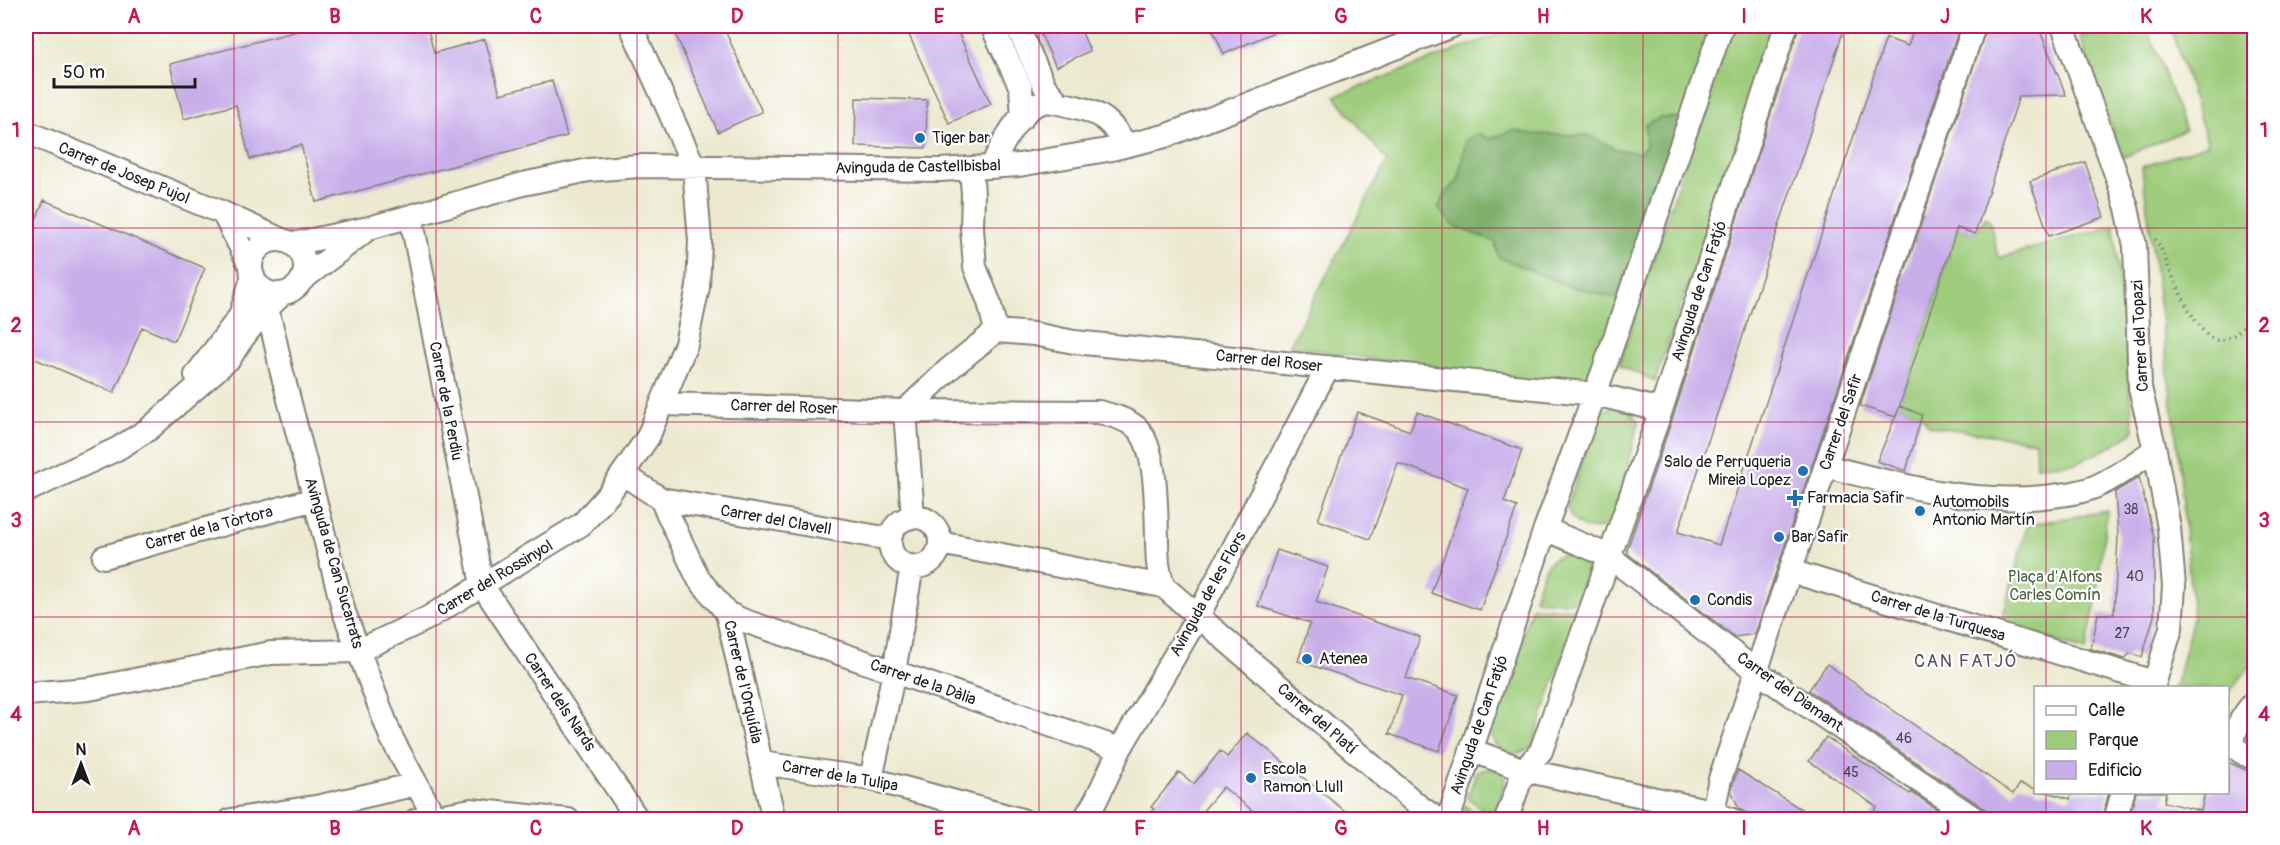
<svg xmlns="http://www.w3.org/2000/svg" width="2280" height="845" viewBox="0 0 2280 845" font-family="Pangolin,sans-serif">
  <style>
    .green { fill: #9ecc7b; stroke: #5d744c; stroke-width: 1.5 }
    .forest { fill: #7eb06b; stroke: #4d6644; stroke-width: 1.5 }
    .building { fill: #c9afea }
    .lines { fill: none; stroke-linecap: round; stroke-linejoin: round }
    .street-casing { stroke: #848276; stroke-width: 26 }
    .path { stroke: #848276; stroke-width: 4; stroke-dasharray: 1.5 4.5; stroke-linecap: butt }
    .street { stroke: #fff; stroke-width: 22 }
    .grid { fill: none; stroke: #c2185b; stroke-width: 1.5; stroke-opacity: 0.55 }
    .poi-dot { fill: #1f6fb2; stroke: #fff; stroke-width: 2 }
    .labels { text-anchor: middle; dominant-baseline: central; stroke-width: 4.5; stroke-linejoin: round; paint-order: stroke }
    .number-label { font-size: 14px; fill: #474150 }
    .poi-label { font-size: 16px; fill: #1c1c1c; stroke: #fff; text-anchor: start }
    .street-label { font-size: 16px; fill: #1c1c1c; stroke: #fff }
    .park-label { font-size: 16px; fill: #506242; stroke: #fff }
    .neighbourhood-label { font-size: 18px; letter-spacing: 1.5px; fill: #594f64; stroke: #fff }
    .neatline { fill: none; stroke: #c2185b; stroke-width: 2 }
    .grid-label { font-size: 20px; text-anchor: middle; font-weight: bold; fill: #c2185b }
  </style>
  <rect width="100%" height="100%" fill="#fff"/>
  <filter id="ink" filterUnits="userSpaceOnUse"><feTurbulence type="fractalNoise" baseFrequency=".0167" numOctaves="2"/><feDisplacementMap in="SourceGraphic" scale="12" xChannelSelector="R" yChannelSelector="G"/><feConvolveMatrix kernelMatrix="1 2 1 2 8 2 1 2 1" color-interpolation-filters="sRGB"/></filter>
  <filter id="wash" filterUnits="userSpaceOnUse"><feTurbulence type="fractalNoise" baseFrequency=".008" numOctaves="4" result="noise"/><feDisplacementMap in="SourceGraphic" scale="24" xChannelSelector="R" yChannelSelector="G"/><feGaussianBlur stdDeviation="1.35" result="paint"/><feColorMatrix in="noise" values="0 0 0 0 0 0 0 0 0 0 0 0 0 0 0 0 0 1.4 0 .05"/><feComposite in="paint" operator="in"/></filter>
  <g filter="url(#wash)">
    <rect width="100%" height="100%" fill="#ede9d0"/>
    <path class="green" d="M1520 26H1722L1595 394 1289 346 1387 161 1335 96Z
      M1730 26H1777L1655 381 1619 365Z
      M2114 26H2147L2185 130 2122 158 2080 37Z
      M2170 26H2247L2254 47V662L2228 693V688L2175 687 2193 618 2179 459 2142 167 2208 144Z
      M1922 217 1974 234 1986 217 1990 221 1998 258 2114 226 2134 431 2112 446 2076 463 2036 466 2035 441 1929 426 1922 415 1899 406 1949 254 1911 241Z
      M1612 407 1629 411 1639 422 1612 521C1594 536 1575 529 1567 508L1596 416Z
      M2107 511 2095 606 2086 651 2001 623 2027 525Z
      M1567 554C1596 560 1587 582 1580 602L1540 601 1534 598C1541 580 1543 556 1567 554Z
      M1532 607 1575 609 1577 612 1533 744C1518 762 1490 753 1491 729Z
      M1485 769 1500 770 1505 779 1495 819 1467 797 1477 772Z
      M1465 805 1484 819H1463L1462 814Z"/>
    <path class="forest" d="M1677 117 1682 128 1619 299 1566 285 1498 257 1495 242 1454 226 1438 208 1447 191 1458 181 1466 140 1479 133 1489 139 1514 130 1530 134 1588 135 1616 149 1639 153 1646 146 1645 125 1660 118Z"/>
    <g id="blocks">
      <path class="building" d="M317 26H427L434 53 485 39 500 94 552 81 567 136 316 202 301 145 250 159 236 105 184 119 170 64Z
        M672 26H723L762 112 718 132Z
        M905 26H955L991 104 949 123Z
        M1037 26H1079L1090 51 1056 67Z
        M1211 26H1288L1224 54Z
        M1799 26H1845L1678 532 1719 545 1886 38 1908 46 1915 26H1960L1755 634 1735 637 1628 554 1627 550 1674 414Z
        M1987 26H2038L2066 95 2019 96 1975 234 1957 228 1896 417 1860 406Z
        M856 98 927 100 926 148 855 146Z
        M2085 162 2104 217 2049 236 2030 181Z
        M44 200 205 268 174 341 142 327 114 393 26 355V244Z
        M1900 406 1922 415 1906 471 1877 461Z
        M1357 412 1410 431 1417 412 1522 450 1504 502 1517 507 1480 610 1431 593 1468 488 1398 463 1370 539 1318 520Z
        M2139 477 2154 538V616L2142 657 2130 653 2125 659 2091 649 2098 614H2114L2118 536 2115 492Z
        M1277 550 1328 567 1316 602 1420 637 1406 678 1458 695 1439 751 1389 734 1402 695 1298 661 1310 623 1258 606Z
        M1827 664 2013 794 2020 784 2036 789V792H2047L2070 799 2072 792H2109L2102 819H1990L1985 809 1809 690Z
        M1247 733 1355 819H1263L1223 787 1196 819H1146L1154 809 1151 807 1179 772 1194 784 1220 751 1227 757Z
        M1826 737 1910 794 1911 792 1952 819H1869L1877 807 1809 761Z
        M2228 762 2254 774V819H2129L2136 792H2166L2164 802 2201 811 2205 792H2228Z
        M1738 770 1817 819H1757L1739 809 1731 790Z"/>
    </g>
  </g>
  <g filter="url(#ink)">
    <use href="#blocks" fill-opacity="0" stroke="#848276" stroke-width="1.5"/>
    <g class="lines">
      <defs>
        <path id="street" d="M992 26 1021 88 1023 117
          M1017 26 1045 87 1059 103
          M2063 26 2118 180 2127 208 2135 246 2140 388 2155 450 2169 528 2174 586 2171 628 2153 688
          M26 132 223 213 284 241
          M991 167C1002 146 1018 109 1043 102 1053 100 1066 105 1076 107 1102 113 1112 123 1126 145
          M971 168 973 194 972 228 975 267 989 302 996 331
          M223 213 251 267
          M411 216 482 585 638 820
          M251 267a27 27 0 1 1 54 0a27 27 0 1 1-54 0Z
          M293 244 369 228 523 184 589 170 639 166 940 170 1019 165 1107 150 1165 136 1452 26
          M303 279 365 231
          M262 289C268 315 276 339 280 365L344 612 391 737 436 820
          M196 375 240 316 253 276
          M663 404 905 411 1099 412C1111 415 1127 419 1137 428 1161 452 1155 530 1158 563 1159 571 1161 579 1163 586L1420 807 1439 820
          M905 411 949 369 996 331 1034 334 1074 342 1595 394 1661 410
          M905 411 913 517
          M1826 466C1899 485 1967 504 2043 497 2061 495 2084 493 2101 484 2120 475 2137 461 2155 450
          M623 474 661 499 698 578 727 613 774 820
          M26 491 117 449 149 429 230 358C244 333 262 313 282 294
          M661 499 890 539
          M890 542a25 25 0 1 1 50 0a25 25 0 1 1-50 0Z
          M1545 529 1609 556 1756 671 1977 820
          M940 543 1163 586
          M104 557 315 499
          M1790 571 2154 682
          M727 613 742 620 1120 749
          M26 694 89 689 271 653 358 651 426 619 582 524 608 495 648 437 686 344 698 287 700 241 694 167 631 26
          M2254 702C2246 712 2222 741 2241 752 2245 755 2250 756 2254 758
          M1471 750 1524 770 1702 809 1732 820
          M761 763 871 779 1022 820
          M871 779 894 672 912 566
          M231 820 321 806 417 784
          M416 820 471 810 568 820
          M1084 820 1096 800 1120 749 1198 616 1328 367
          M1448 820 1545 529 1604 369 1722 26
          M1506 820 1524 770 1541 751 1661 410 1786 26
          M1711 820 1720 779 1974 26
          M2115 820 2123 792"/>
      </defs>
      <use href="#street" class="street-casing"/>
      <path class="path" d="M2155 239 2160 246C2168 265 2195 337 2217 340 2231 342 2246 325 2254 315"/>
      <use href="#street" class="street"/>
    </g>
  </g>
  <path class="grid" d="M234 26V820M436 26V820M637 26V820M838 26V820M1039 26V820M1241 26V820M1442 26V820M1643 26V820M1844 26V820M2046 26V688M26 228H2254M26 422H2254M26 617H2254M2046 792V820"/>
  <g class="poi-dot">
    <circle cx="920" cy="138" r="6"/>
    <circle cx="1803" cy="471" r="6"/>
    <path d="M1792 489h6v6h6v6h-6v6h-6v-6h-6v-6h6z"/>
    <circle cx="1920" cy="511" r="6"/>
    <circle cx="1779" cy="537" r="6"/>
    <circle cx="1695" cy="600" r="6"/>
    <circle cx="1307" cy="659" r="6"/>
    <circle cx="1251" cy="778" r="6"/>
  </g>
  <g class="labels">
    <g class="number-label">
      <text x="2131" y="509">38</text>
      <text x="2135" y="576">40</text>
      <text x="2122" y="633">27</text>
      <text x="1904" y="738">46</text>
      <text x="1851" y="772">45</text>
    </g>
    <g class="poi-label">
      <text x="932" y="138">Tiger bar</text>
      <text x="1791" y="462" text-anchor="end">Salo de Perruqueria<tspan x="1791" dy="18">Mireia Lopez</tspan></text>
      <text x="1807" y="498">Farmacia Safir</text>
      <text x="1932" y="502">Automobils<tspan x="1932" dy="18">Antonio Martín</tspan></text>
      <text x="1791" y="537">Bar Safir</text>
      <text x="1707" y="600">Condis</text>
      <text x="1319" y="659">Atenea</text>
      <text x="1263" y="769">Escola<tspan x="1263" dy="18">Ramon Llull</tspan></text>
    </g>
    <g class="street-label">
      <text transform="translate(918 167) rotate(-1)">Avinguda de Castellbisbal</text>
      <text transform="translate(124 173) rotate(22)">Carrer de Josep Pujol</text>
      <text transform="translate(1699 291) rotate(-72)">Avinguda de Can Fatjó</text>
      <text transform="translate(2140 336) rotate(-93)">Carrer del Topazi</text>
      <text transform="translate(1269 361) rotate(6)">Carrer del Roser</text>
      <text transform="translate(446 401) rotate(79)">Carrer de la Perdiu</text>
      <text transform="translate(784 407) rotate(2)">Carrer del Roser</text>
      <text transform="translate(1841 422) rotate(-71)">Carrer del Safir</text>
      <text transform="translate(776 520) rotate(10)">Carrer del Clavell</text>
      <text transform="translate(209 528) rotate(-15)">Carrer de la Tòrtora</text>
      <text transform="translate(334 563) rotate(74)">Avinguda de Can Sucarrats</text>
      <text transform="translate(495 578) rotate(-31)">Carrer del Rossinyol</text>
      <text transform="translate(1208 594) rotate(-61)">Avinguda de les Flors</text>
      <text transform="translate(1938 616) rotate(17)">Carrer de la Turquesa</text>
      <text transform="translate(743 682) rotate(77)">Carrer de l'Orquídia</text>
      <text transform="translate(923 682) rotate(19)">Carrer de la Dàlia</text>
      <text transform="translate(1790 692) rotate(35)">Carrer del Diamant</text>
      <text transform="translate(560 702) rotate(56)">Carrer dels Nards</text>
      <text transform="translate(1317 719) rotate(41)">Carrer del Platí</text>
      <text transform="translate(1479 725) rotate(-71)">Avinguda de Can Fatjó</text>
      <text transform="translate(840 776) rotate(10)">Carrer de la Tulipa</text>
    </g>
    <g class="park-label">
      <text x="2055" y="577">Plaça d'Alfons<tspan x="2055" dy="18">Carles Comín</tspan></text>
    </g>
    <g class="neighbourhood-label">
      <text x="1966" y="661">CAN FATJÓ</text>
    </g>
  </g>
  <rect width="2280" height="845" fill="none" stroke="#fff" stroke-width="66"/>
  <rect x="2034" y="686" width="195" height="108" fill="#ffffff" stroke="#a4a4a4" stroke-width="1.5"/>
  <rect x="2046" y="706" width="30" height="9" fill="#ffffff" stroke="#a4a4a4" stroke-width="1.5"/>
  <text x="2088" y="716" font-size="18" fill="#1c1c1c">Calle</text>
  <rect x="2046" y="731" width="30" height="18" fill="#9ecc7b" stroke="#a4a4a4" stroke-width="1.5"/>
  <text x="2088" y="746" font-size="18" fill="#1c1c1c">Parque</text>
  <rect x="2046" y="761" width="30" height="18" fill="#c9afea" stroke="#a4a4a4" stroke-width="1.5"/>
  <text x="2088" y="776" font-size="18" fill="#1c1c1c">Edificio</text>
  <g transform="translate(81 764)" stroke="#ffffff" stroke-width="4.5" paint-order="stroke">
  <path d="M0-4.5L10 22L0 15L-10 22Z" fill="#1c1c1c"/>
  <text y="-9" font-size="16" font-weight="bold" text-anchor="middle" fill="#1c1c1c">N</text>
  </g>
  <path d="M54 78v9h141v-9" fill="none" stroke="#1c1c1c" stroke-width="3"/>
  <text x="63" y="78" font-size="18" fill="#1c1c1c" stroke="#ffffff" stroke-width="4.5" paint-order="stroke">50 m</text>
  <rect x="33" y="33" width="2214" height="779" class="neatline"/>
  <g class="grid-label">
    <text x="134" y="23">A</text>
    <text x="335" y="23">B</text>
    <text x="536" y="23">C</text>
    <text x="737" y="23">D</text>
    <text x="939" y="23">E</text>
    <text x="1140" y="23">F</text>
    <text x="1341" y="23">G</text>
    <text x="1543" y="23">H</text>
    <text x="1744" y="23">I</text>
    <text x="1945" y="23">J</text>
    <text x="2146" y="23">K</text>
    <text x="16" y="137">1</text>
    <text x="2264" y="137">1</text>
    <text x="16" y="332">2</text>
    <text x="2264" y="332">2</text>
    <text x="16" y="527">3</text>
    <text x="2264" y="527">3</text>
    <text x="16" y="721">4</text>
    <text x="2264" y="721">4</text>
    <text x="134" y="835">A</text>
    <text x="335" y="835">B</text>
    <text x="536" y="835">C</text>
    <text x="737" y="835">D</text>
    <text x="939" y="835">E</text>
    <text x="1140" y="835">F</text>
    <text x="1341" y="835">G</text>
    <text x="1543" y="835">H</text>
    <text x="1744" y="835">I</text>
    <text x="1945" y="835">J</text>
    <text x="2146" y="835">K</text>
  </g>
</svg>
